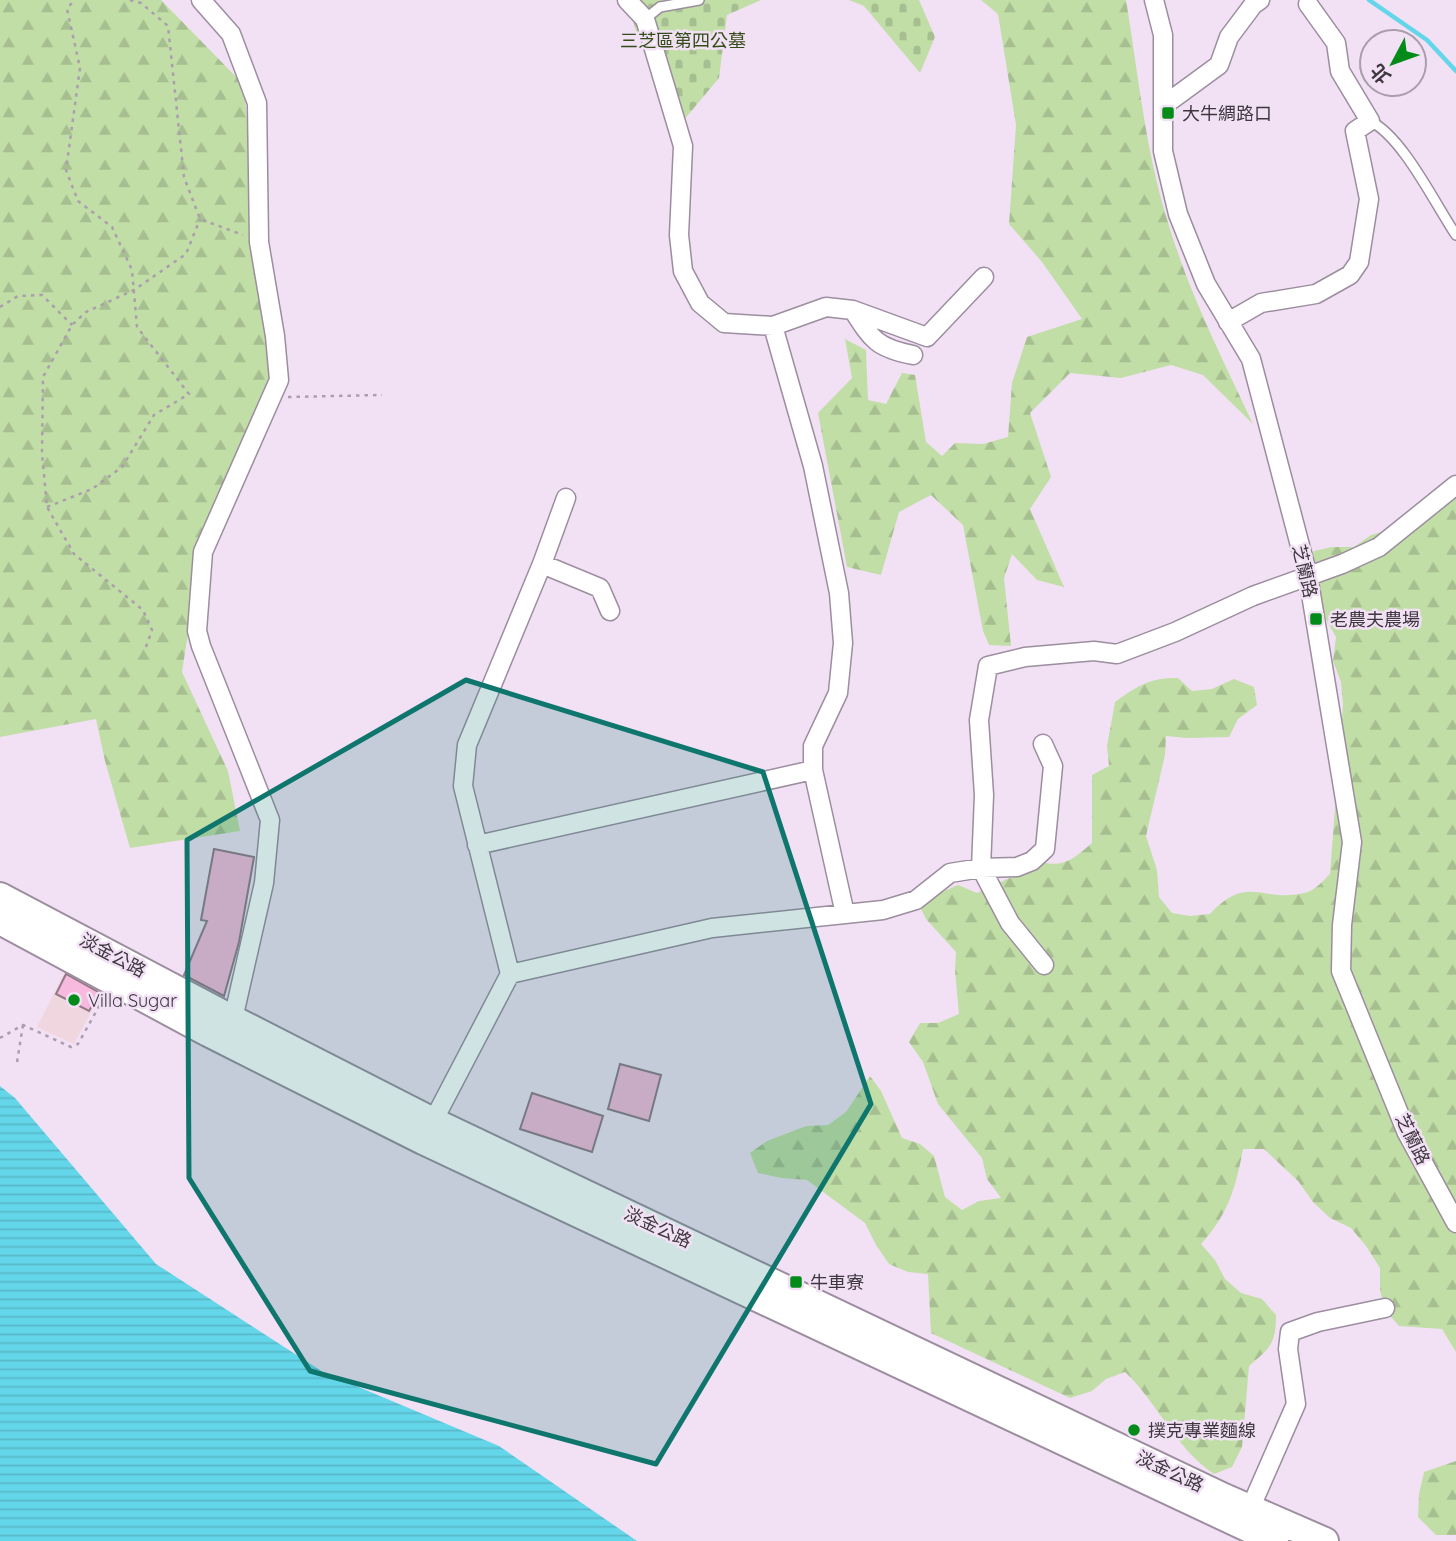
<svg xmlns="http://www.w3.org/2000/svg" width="1456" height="1541" viewBox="0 0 1456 1541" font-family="Quicksand,'Noto Sans TC',sans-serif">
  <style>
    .commercial { fill: #f0d6de }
    .forest { fill: url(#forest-firs) }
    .cemetery { fill: url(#cemetery-stones) }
    .water { fill: url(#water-rules) }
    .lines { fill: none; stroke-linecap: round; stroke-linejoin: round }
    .stream { stroke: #64d6e9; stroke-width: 4.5 }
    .building { fill: #f7b9dd; stroke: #907a86; stroke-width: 2 }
    .lane-casing { stroke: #9c8d9f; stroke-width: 12 }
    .street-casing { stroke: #9c8d9f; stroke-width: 21 }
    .primary-casing { stroke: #9c8d9f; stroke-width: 30 }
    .path { stroke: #ab9ead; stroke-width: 2.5; stroke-dasharray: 3.5 5; stroke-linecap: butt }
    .lane { stroke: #fff; stroke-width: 9 }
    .street { stroke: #fff; stroke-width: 18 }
    .primary { stroke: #fff; stroke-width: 26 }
    .marked { fill: #0f766e; fill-opacity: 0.2; stroke: #0f766e; stroke-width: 5; stroke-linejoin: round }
    .poi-dot { fill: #028b19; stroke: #f2e1f5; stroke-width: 2.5 }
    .labels { text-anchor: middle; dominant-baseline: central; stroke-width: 5; stroke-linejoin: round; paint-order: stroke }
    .park-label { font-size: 18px; fill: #344c19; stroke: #f2e1f5 }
    .poi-label { font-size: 18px; fill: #3e373f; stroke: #f2e1f5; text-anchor: start }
    .street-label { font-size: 18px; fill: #3e373f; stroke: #f2e1f5 }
  </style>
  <defs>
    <pattern id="forest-firs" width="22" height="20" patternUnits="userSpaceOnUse" patternTransform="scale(1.75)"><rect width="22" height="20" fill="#c1dea6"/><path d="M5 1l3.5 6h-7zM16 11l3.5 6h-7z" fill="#a7bf90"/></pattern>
    <pattern id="cemetery-stones" width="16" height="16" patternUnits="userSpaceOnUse" patternTransform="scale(1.75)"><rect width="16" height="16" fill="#c1dea6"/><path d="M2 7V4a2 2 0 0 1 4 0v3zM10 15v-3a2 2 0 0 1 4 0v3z" fill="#a7bf90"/></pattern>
    <pattern id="water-rules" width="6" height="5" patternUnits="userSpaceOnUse" patternTransform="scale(1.75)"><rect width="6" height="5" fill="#64d6e9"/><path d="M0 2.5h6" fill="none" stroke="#58b8c9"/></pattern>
  </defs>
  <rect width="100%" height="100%" fill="#f2e1f5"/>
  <path class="commercial" d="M66 970 104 988 74 1044 37 1027Z"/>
  <path class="forest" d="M0 0H161L244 85 254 205 273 369 251 454 198 568 182 672 228 771 240 831 130 848 105 761 96 719 0 737Z
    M981 0H1126C1138 72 1145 146 1166 216 1187 289 1221 356 1253 424L1203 375 1171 365 1121 378 1070 373 1030 413 1051 477 1030 509 1064 587 1037 580 1012 554 1004 578 1011 646 989 645 983 631 963 525 931 495 899 512 881 575 847 567 818 413 852 378 845 339 866 350 868 400 886 404 902 373 915 375 926 442 942 456 955 443 983 444 1008 437 1012 383 1027 337 1082 319 1042 262 1009 224 1016 125 998 14Z
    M1456 486V1352L1442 1329 1399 1326 1385 1310 1380 1290V1268L1366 1246 1351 1228 1330 1218 1313 1202 1298 1181 1264 1149H1243C1236 1187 1228 1215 1201 1244L1215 1260 1225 1279 1241 1293 1262 1299 1276 1315C1276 1344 1270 1348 1249 1366L1242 1447 1232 1467 1214 1474C1174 1447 1159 1404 1125 1372L1106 1379 1092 1391 1070 1398 931 1333 928 1274 908 1272 889 1264 876 1245 865 1223 807 1180 781 1178 758 1173 750 1153 767 1141 806 1126 828 1125 846 1112 870 1076 881 1091 902 1138 920 1144 934 1156 945 1197 962 1210 979 1201 1001 1198 987 1179 982 1158 938 1104 923 1062 909 1042 920 1023H938L959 1014 955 971 956 952 926 919 914 895 937 894 958 885 977 893 1016 875 1030 859C1061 869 1069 863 1092 843V775L1109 766 1107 746 1115 702C1139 685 1149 678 1178 678L1192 691 1212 689 1234 679 1254 687 1257 705 1238 719 1229 737 1187 738 1166 736 1165 755 1146 836 1157 870 1159 897 1172 913 1190 916 1210 914C1249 872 1263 905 1308 892 1316 889 1324 880 1330 874L1343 705 1341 682 1333 661 1336 637 1323 614 1304 572 1314 551 1332 547H1354L1371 535 1393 529Z
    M1456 1461V1535H1436L1418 1517 1419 1494 1424 1472Z"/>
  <path class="cemetery" d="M627 0H761L727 15 719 78 678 127 636 31Z
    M849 0H919L935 37 920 73 864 6Z"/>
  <path class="water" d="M0 1086 15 1098 156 1264 323 1372 499 1446 637 1541H0Z"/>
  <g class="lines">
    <path class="stream" d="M1369 0 1427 40 1456 71"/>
  </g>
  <path class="building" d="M214 849 254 857 239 942 224 996 184 975 207 921 201 920Z
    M66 974 100 993 89 1011 56 994Z
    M620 1064 661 1075 649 1121 608 1109Z
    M532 1093 603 1116 592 1152 520 1129Z"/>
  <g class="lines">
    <defs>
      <path id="lane" d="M645 19 660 7 699 0
        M1370 121C1403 137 1435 204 1456 235"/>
      <path id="street" d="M201 0 231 34 257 103 259 242 275 336 279 380 203 552 197 631 201 646 270 820 264 883 233 1019 229 1029
        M627 0 645 19 683 146 679 235 683 271 700 303 724 323 773 326
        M1154 0 1163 35V151L1178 214 1206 284 1251 359 1308 576 1352 842 1342 925 1341 971 1407 1133 1456 1223
        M1163 106 1219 65 1229 37 1253 5 1260 0
        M853 310C872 340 877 348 913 355
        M1228 322 1261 303 1316 294 1350 275 1359 262 1369 199 1355 131 1370 121 1340 71 1336 43 1308 4
        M542 564 600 588 610 611
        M477 845 813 770
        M845 914 813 770V746L838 693 843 643 839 593 813 466 773 326 826 307 853 310 927 337 984 277
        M1044 965 1010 923 981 868 984 795 979 720 988 666 1025 657 1094 651 1117 654 1175 632 1253 596 1342 564 1379 547 1456 485
        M510 974 463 786 467 745 542 564 566 498
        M428 1131 510 974 712 928 883 910 916 900 950 873 981 868 1017 867 1032 861 1045 849 1053 766 1043 744
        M1250 1509 1296 1404 1288 1349 1290 1332 1318 1322 1385 1308"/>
      <path id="primary" d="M0 896 233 1019 433 1121 1224 1497 1325 1541
        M0 921 208 1033 423 1141 1275 1541"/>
    </defs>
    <use href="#lane" class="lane-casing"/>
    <use href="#street" class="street-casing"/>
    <use href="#primary" class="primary-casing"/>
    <path class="path" d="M130 0 141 3 168 26 184 177 200 219 243 235
      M0 307 18 296 42 295 72 325
      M288 397 382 395
      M47 507 92 489 122 467 154 415 189 394 137 327 132 270 112 227 78 201 66 170 80 68 67 9 74 0
      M146 647 152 630 143 610 74 554 47 507 42 453 43 377 72 325 86 312 134 290 186 254 200 219
      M0 1038 23 1025 71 1047 78 1044 102 1001
      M17 1062 23 1025"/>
    <use href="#lane" class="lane"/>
    <use href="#street" class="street"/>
    <use href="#primary" class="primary"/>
  </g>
  <path class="marked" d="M466 680 763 772 871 1104 656 1464 310 1371 189 1178 187 840Z"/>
  <g class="poi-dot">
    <rect x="1161" y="106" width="14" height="14" rx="3.5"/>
    <rect x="1309" y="612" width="14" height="14" rx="3.5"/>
    <circle cx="74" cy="1000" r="7"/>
    <rect x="789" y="1275" width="14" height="14" rx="3.5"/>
    <circle cx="1134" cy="1430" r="7"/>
  </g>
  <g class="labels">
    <g class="park-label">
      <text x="683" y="40">三芝區第四公墓</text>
    </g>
    <g class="poi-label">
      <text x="1182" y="113">大牛綢路口</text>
      <text x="1330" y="619">老農夫農場</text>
      <text x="88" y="1000">Villa Sugar</text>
      <text x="810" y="1282">牛車寮</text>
      <text x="1148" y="1430">撲克專業麵線</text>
    </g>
    <g class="street-label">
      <text transform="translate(1305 571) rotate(77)">芝蘭路</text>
      <text transform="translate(113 955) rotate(28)">淡金公路</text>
      <text transform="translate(1413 1139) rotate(64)">芝蘭路</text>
      <text transform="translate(658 1227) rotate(25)">淡金公路</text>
      <text transform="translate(1170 1471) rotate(25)">淡金公路</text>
    </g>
  </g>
  <g transform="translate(1393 63) rotate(229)"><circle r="33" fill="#f2e1f5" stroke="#aa9dac" stroke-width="2"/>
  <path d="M0-5L12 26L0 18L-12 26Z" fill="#028b19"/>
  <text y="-10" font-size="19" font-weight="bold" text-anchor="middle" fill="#3e373f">北</text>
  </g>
</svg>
